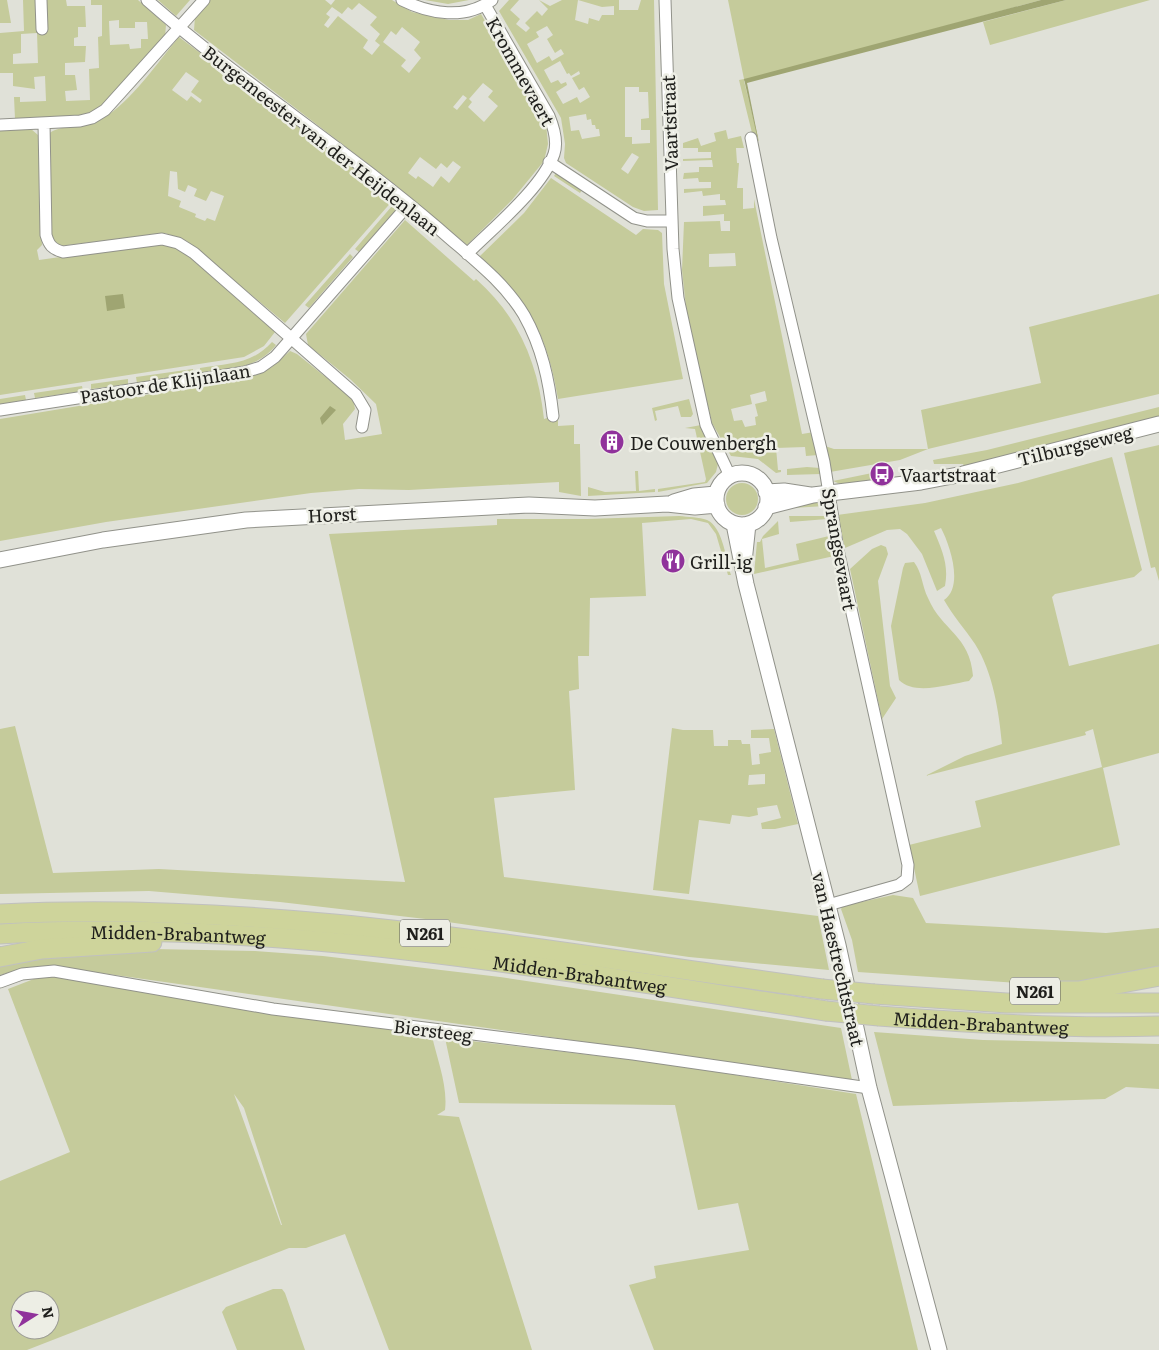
<svg xmlns="http://www.w3.org/2000/svg" width="1159" height="1350" viewBox="0 0 1159 1350" font-family="Literata,serif">
  <style>
    .green { fill: #c5cb9b; fill-rule: evenodd }
    .water { fill: #9fa572 }
    .lines { fill: none; stroke-linecap: round; stroke-linejoin: round }
    .minor-casing { stroke: #91928a; stroke-width: 13 }
    .tertiary-casing { stroke: #91928a; stroke-width: 17 }
    .trunk-casing { stroke: #c0c0bf; stroke-width: 21 }
    .minor { stroke: #fff; stroke-width: 11 }
    .tertiary { stroke: #fff; stroke-width: 15 }
    .trunk { stroke: #ced49b; stroke-width: 19 }
    .trunk-bridge-casing { stroke: #c0c0bf; stroke-width: 21; stroke-linecap: butt }
    .trunk-bridge { stroke: #ced49b; stroke-width: 19 }
    .labels { text-anchor: middle; dominant-baseline: central; stroke-width: 5; stroke-linejoin: round; paint-order: stroke }
    .shield { fill: #edeee5; stroke: #5d5d58; stroke-width: 1 }
    .shield-label { font-size: 16px; font-weight: bold; fill: #1f1f1c }
    .street-label { font-size: 18px; fill: #1f1f1c; stroke: #edeee5 }
    .poi-label { font-size: 18px; fill: #1f1f1c; stroke: #edeee5; text-anchor: start }
  </style>
  <rect width="100%" height="100%" fill="#e0e1d8"/>
  <path class="green" d="M0 0H7L11 23H0Z
    M23 0H66L67 6H85L86 27H78V37L74 38V46H86L85 62 65 63V75H75L77 90 65 91 66 101 90 100 89 69 99 68 98 37 102 36V5H91V0H138L166 25 165 37C146 58 113 104 88 113 69 121 36 118 15 119L14 97H20V102L46 101 45 76 34 77 35 89 13 86V73H0V33L24 31ZM119 20V28H135V22H147L148 39H141V48L130 49 129 44 110 45 109 21ZM37 33 38 63 13 64V54L21 53V34Z
    M158 0H190L176 16Z
    M210 0H325L331 5 335 0H392L412 12 449 20H468L481 14 546 124 548 144 544 161 512 200 467 245 389 180 194 30 195 17ZM359 3 377 17 370 25 380 34 375 41 380 45 372 55 363 48 368 40 338 16 328 28 324 25 330 17 326 14 332 7 342 14 348 7 352 10ZM402 27 420 42 414 50 421 58 409 73 401 66 406 60 383 42 391 31 396 35ZM483 83 493 91 488 97 498 106 484 122 468 107 472 102 469 99ZM463 95 467 98 457 110 453 107ZM420 157 436 169 441 163 447 168 453 161 461 167 449 183 441 176 433 187 418 176 416 179 408 173Z
    M425 0H469L448 4Z
    M509 0H519L510 10 520 19 516 24 526 32 530 28 525 23 537 11 542 16 548 9 539 0 550 6 562 0H619V10H638L641 0H654L658 210 644 211 633 207 566 163 564 158 565 144 561 118 499 11ZM578 0 602 7 614 6V15H602L599 21 589 18 588 24 575 20ZM547 26 553 35 547 39 555 53 561 49 564 54 552 61 549 56 537 63 527 44 539 37 536 32ZM560 61 567 74 569 73 571 76 579 71 580 74 572 78 579 90 584 87 590 97 580 103 577 97 563 104 556 92 567 85 566 82 561 84 558 80 551 83 544 70ZM625 87H639V92H648L649 118 641 119V130H650V143L632 144V137H625ZM586 114 587 120 591 119 592 125H595L596 129H599L600 136 582 139 579 130 571 131 569 117ZM632 153 639 157 628 174 621 169Z
    M728 0H1041L744 81 759 141 753 137 739 80 744 79Z
    M1066 0H1150L990 45 983 22Z
    M179 37 394 199 285 323 187 241 165 233 60 246 52 238 48 135C56 124 86 128 102 119 133 100 156 64 179 37ZM186 72 199 81 191 92 202 100 200 103 191 96 187 101 172 90ZM170 171 177 172 178 189 185 192 188 185 197 189 194 196 206 201 211 191 224 196 215 221 207 218 205 221 195 217 196 214 179 207 181 201 168 196Z
    M31 129 38 135 42 245 37 250 39 260 159 243 177 248 187 255 275 332 264 346 244 357 0 395V130Z
    M726 130 728 139 741 136 744 148H736L737 163H739L737 188H743V209L754 208V199L802 434 814 432 818 455 806 456 805 447 776 448 778 470H781V472L776 473 758 459 731 456 712 423 687 317 682 270 684 222 720 221 721 231H730V221H724V214L703 216V206L726 205 725 200H720V194L703 196 702 191 684 193V189L711 188V182H699L698 178 683 179 684 173 699 172V167H713L712 160 683 161V159L711 158V152H698V148H683V143L698 138 701 146 716 141 714 133ZM735 253 736 266 709 267V254ZM765 391 767 401 755 404 758 416 755 417 756 425 745 427 742 420 734 421 731 409 752 404 750 395Z
    M556 173 558 174 582 190 580 193 554 176Z
    M551 178 636 235 643 229 658 230 662 233 664 284 683 379 558 399C552 362 541 325 517 296 506 282 492 269 480 256L524 213Z
    M392 206 396 210 359 252 355 249Z
    M405 220 474 281 476 279C518 316 538 363 544 419L553 416 558 419V426L574 425V444H580V447L581 496 559 492V482L409 490 359 489 311 493 106 522 0 541V419L248 378 272 367 290 351 297 354 353 399 355 409 343 424 345 440 382 434 376 404 350 379 308 345 306 334Z
    M350 254 353 257 309 308 305 305Z
    M1159 294V394L928 449 900 460 830 472 825 446 834 449H928L921 410 1041 383 1029 327Z
    M272 342 276 345C257 369 229 369 200 373V368C229 363 251 365 272 342Z
    M193 369V374L137 383 136 377Z
    M128 379V384L91 389V384Z
    M82 386 83 391 35 398 34 393Z
    M25 395 26 400 0 404V399Z
    M689 399 693 414 691 417H681L678 406 655 411 657 420 655 421 652 408Z
    M1159 407V417L964 466 963 464H934L933 460 987 450Z
    M701 425 718 464 716 472 707 483 658 492V489L705 482 706 479 695 429 685 428Z
    M1159 445V581L1155 567 1151 568 1124 453Z
    M1112 457 1142 570 1134 577 1055 594 1052 597 1069 666 1159 644V753L1103 768 1120 845 920 896 909 845 981 827 975 801 1102 767 1093 729 1085 732 1086 735 925 776 965 756 1002 744C999 712 993 672 975 644 965 629 953 616 944 600 964 587 950 545 941 528L934 531C942 550 949 565 945 586L937 591 922 554 907 534 900 529 887 530 845 548 837 515 925 503 1018 483Z
    M807 467 820 468 821 474 787 475V469Z
    M635 471H638L639 491 655 489V492L588 496V487L605 492 636 491Z
    M877 472 878 478 845 486 833 481Z
    M726 499a16 16 0 1 1 32 0a16 16 0 1 1-32 0Z
    M819 501 825 506 793 508 794 507Z
    M679 516C688 517 699 517 707 520 723 527 726 560 731 575H728L716 534 708 523 691 519 642 523 646 596 590 598 589 656H578L579 689 569 691 575 790 494 798 504 877 818 916 829 970 689 957 434 920 280 902 149 891 0 894V729L15 726 53 873 159 869 405 882 329 534 497 525V519H587Z
    M789 516H826L827 519 790 522Z
    M778 521 779 534 762 539 765 568 799 560 796 544 829 536 834 556 754 574 757 542H760L763 536Z
    M881 545 886 547 888 554 878 581 890 686 896 698 882 719 850 569 872 549Z
    M914 562C922 572 922 586 928 598 942 631 970 635 973 676L969 681C950 684 914 696 899 680L891 626 903 568 905 563Z
    M672 728 683 730H713L714 746H728V740H741L742 744H750L752 765 760 764 759 754 771 752 769 738H751V730L774 729 798 824 775 829H762L761 823 781 818 777 805 757 808 758 815 749 817 732 815 730 824 699 820 689 894 653 890ZM765 774V784L748 785 749 775Z
    M893 895 913 898 926 923 1106 933 1159 928V971L1062 986 858 972 852 940 841 909 843 906Z
    M0 946 255 951 323 956 500 977 841 1028 852 1080 59 967C37 965 21 968 0 975Z
    M48 976 432 1036C437 1059 448 1086 445 1110L437 1115 459 1117 532 1350H389L345 1234 306 1248H289L27 1350H0V1181L70 1152 8 989 39 977ZM234 1094 244 1108 282 1225H281ZM20 1300H50V1330H20Z
    M874 1032 983 1040 1159 1044V1089L1126 1087 1105 1099 893 1106Z
    M445 1038 659 1063 856 1094 918 1350H654L629 1285 656 1278 654 1266 749 1250 738 1203 698 1210 675 1105 459 1103Z
    M273 1289H282L285 1293 305 1350H237L222 1312 226 1307Z"/>
  <path class="water" d="M1041 0H1066L747 83 758 138 757 136 744 79Z
    M123 294 125 308 107 311 105 296Z
    M330 406 336 410 322 425 320 418Z"/>
  <g class="lines">
    <defs>
      <path id="minor" d="M41 0 42 29
        M147 0C240 82 345 148 439 229 469 256 503 280 524 315 542 347 549 380 553 416
        M402 0C430 14 465 20 492 0
        M665 0 673 249 678 298 706 425 730 476
        M44 123 46 235C49 245 52 249 63 252L162 239 178 243 194 253 356 395 365 410 362 427
        M0 125 80 121 92 118 105 110 204 0
        M751 138 771 238 824 462 838 550 908 865 907 879 899 885 828 905
        M549 162 634 218 647 221H672
        M467 254C493 228 542 188 554 154 558 142 554 128 549 116L485 5
        M0 410 245 372 261 367 275 357 409 204
        M0 982 22 974 54 971 273 1009 633 1054 869 1088"/>
      <path id="tertiary" d="M716 499a26 26 0 1 1 52 0a26 26 0 1 1-52 0Z
        M766 492 784 491 810 495
        M674 502 694 496 716 494
        M766 507 813 495 921 482 963 474 1159 424
        M734 524 746 584 838 945 869 1088 939 1350
        M0 560 103 540 246 520 529 505 595 508 667 504 695 507 717 505
        M744 562 748 524"/>
      <g id="trunk">
        <path d="M0 914C279 900 547 952 822 989"/>
        <path id="s1" d="M0 934C277 918 553 970 826 1011"/>
        <path d="M0 957 42 949 152 942"/>
        <path d="M1054 991H1079L1159 976"/>
        <path d="M874 994 1007 1003H1159"/>
        <path id="s2" d="M879 1016C972 1023 1065 1029 1159 1026"/>
      </g>
    </defs>
    <use href="#minor" class="minor-casing"/>
    <use href="#tertiary" class="tertiary-casing"/>
    <use href="#trunk" class="trunk-casing"/>
    <use href="#minor" class="minor"/>
    <use href="#tertiary" class="tertiary"/>
    <use href="#trunk" class="trunk"/>
    <defs>
      <path id="trunk-bridge" d="M822 989 874 994
        M826 1011 879 1016"/>
    </defs>
    <use href="#trunk-bridge" class="trunk-bridge-casing"/>
    <use href="#trunk-bridge" class="trunk-bridge"/>
  </g>
  <defs>
    <symbol id="building-disc" viewBox="-11 -11 22 22"><circle r="9.5" fill="#90329b" stroke="#edeee5"/><path d="M-4-6H4V6H1V3H-1V6H-4ZM-2.5-4.3h1.7v1.8h-1.7ZM.8-4.3h1.7v1.8H.8ZM-2.5-1h1.7V.8h-1.7ZM.8-1h1.7V.8H.8Z" fill="#fff"/></symbol>
    <symbol id="bus-disc" viewBox="-11 -11 22 22"><circle r="9.5" fill="#90329b" stroke="#edeee5"/><path d="M-5-6H5V4H4V6H2V4H-2V6H-4V4H-5ZM-3.5-4V0h7V-4ZM-3.5 1.2v1.5H-2V1.2ZM2 1.2v1.5H3.5V1.2Z" fill="#fff"/></symbol>
    <symbol id="restaurant-disc" viewBox="-11 -11 22 22"><circle r="9.5" fill="#90329b" stroke="#edeee5"/><path d="M-5-6h1v4h1v-4h1v4h1v-4h1v5L-1.5 .5V6h-2V.5L-5-1ZM5-6V6H3V1.5H1.5Q1.5-4 5-6Z" fill="#fff"/></symbol>
  </defs>
  <g fill-rule="evenodd">
    <use href="#building-disc" x="598" y="428" width="28" height="28"/>
    <use href="#bus-disc" x="868" y="460" width="28" height="28"/>
    <use href="#restaurant-disc" x="659" y="547" width="28" height="28"/>
  </g>
  <g class="labels">
    <g class="shield">
      <rect x="400" y="919.5" width="50" height="27" rx="4"/>
      <rect x="1010" y="977.5" width="50" height="27" rx="4"/>
    </g>
    <g class="shield-label">
      <text x="425" y="933">N261</text>
      <text x="1035" y="991">N261</text>
    </g>
    <g class="street-label">
      <text transform="translate(521 71) rotate(61)">Krommevaert</text>
      <text transform="translate(669 123) rotate(-92)">Vaartstraat</text>
      <text transform="translate(322 140) rotate(38)">Burgemeester van der Heijdenlaan</text>
      <text transform="translate(165 383) rotate(-9)">Pastoor de Klijnlaan</text>
      <text transform="translate(1075 445) rotate(-14)">Tilburgseweg</text>
      <text transform="translate(332 514) rotate(-3)">Horst</text>
      <text transform="translate(840 549) rotate(80)">Sprangsevaart</text>
      <text stroke="none"><textPath href="#s1" startOffset="178">Midden-Brabantweg</textPath></text>
      <text transform="translate(839 959) rotate(77)">van Haestrechtstraat</text>
      <text stroke="none"><textPath href="#s1" startOffset="582">Midden-Brabantweg</textPath></text>
      <text stroke="none"><textPath href="#s2" startOffset="102">Midden-Brabantweg</textPath></text>
      <text transform="translate(433 1030) rotate(7)">Biersteeg</text>
    </g>
    <g class="poi-label">
      <text x="630" y="442">De Couwenbergh</text>
      <text x="900" y="474">Vaartstraat</text>
      <text x="690" y="561">Grill-ig</text>
    </g>
  </g>
  <g transform="translate(35 1315) rotate(79)"><circle r="24" fill="#edeee5" stroke="#9b9b95"/>
  <path d="M0-4L9 19L0 12L-9 19Z" fill="#90329b"/>
  <text y="-8" font-size="14" font-weight="bold" text-anchor="middle" fill="#1f1f1c">N</text>
  </g>
</svg>
